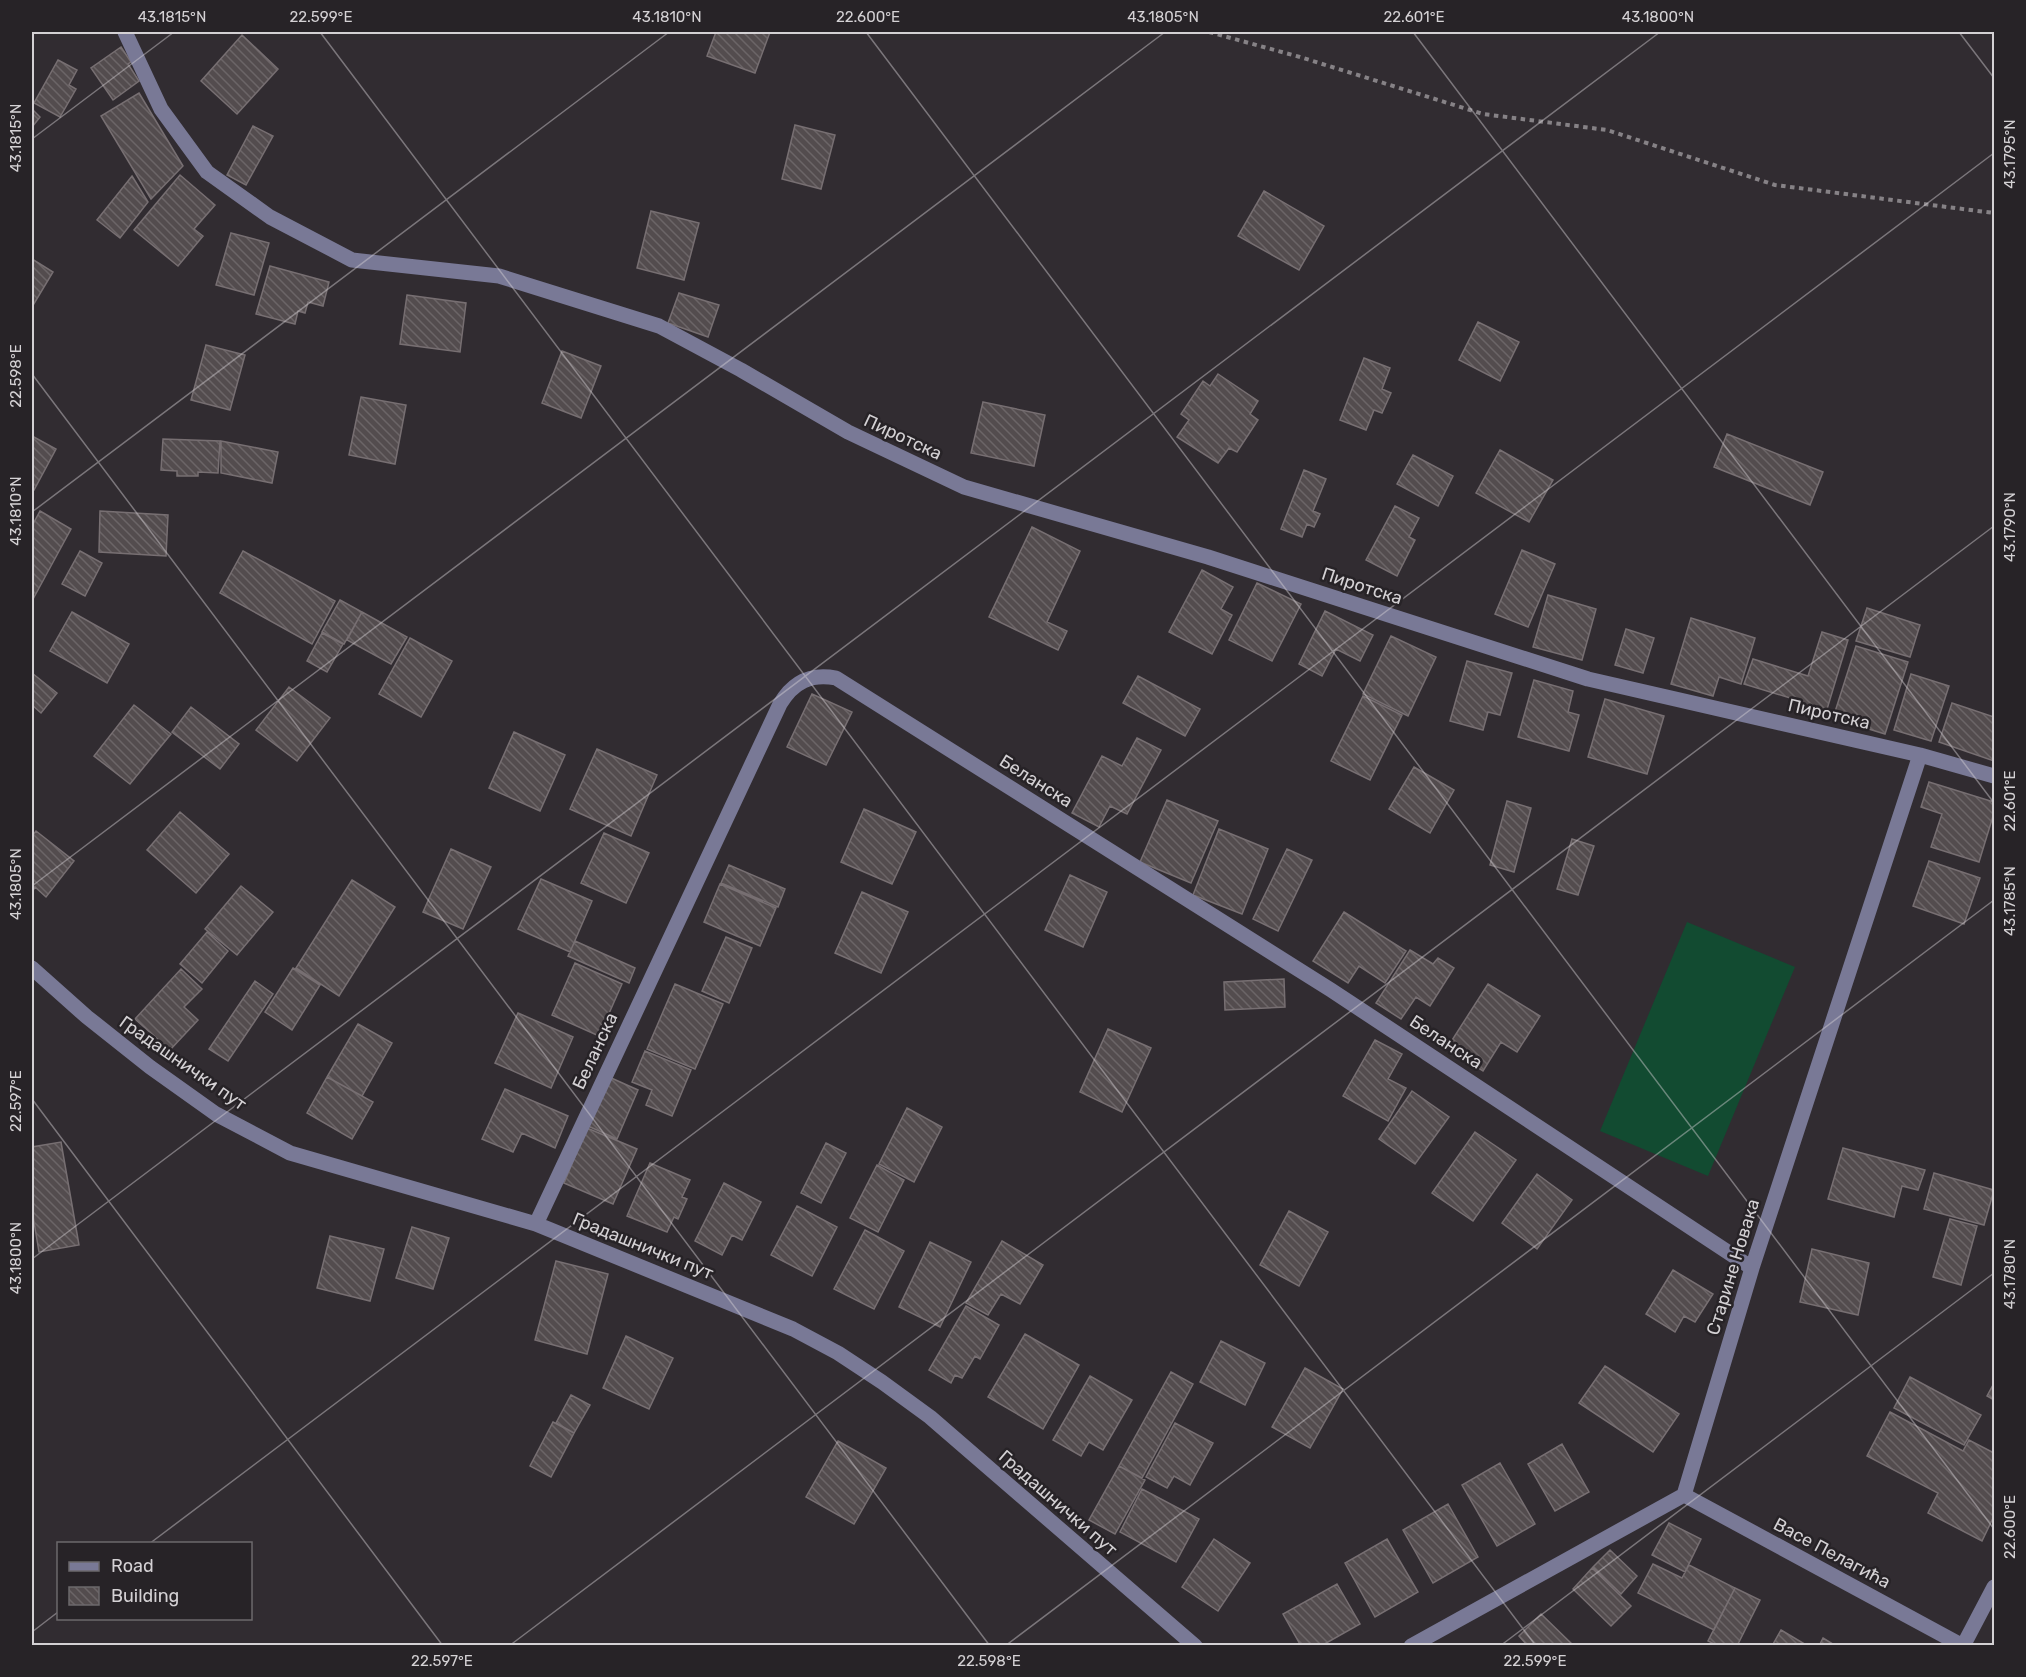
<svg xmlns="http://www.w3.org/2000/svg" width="2026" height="1677" viewBox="0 0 2026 1677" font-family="Rubik,sans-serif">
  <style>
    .grass { fill: #124b31 }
    .building { fill: url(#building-back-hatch); stroke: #776f72; stroke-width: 1.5 }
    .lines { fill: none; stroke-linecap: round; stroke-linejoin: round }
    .path { stroke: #868286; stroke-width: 4; stroke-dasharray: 4.5 4.5; stroke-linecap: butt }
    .minor { stroke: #797996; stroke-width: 15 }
    .ticks { fill: none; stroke: #d4d1d4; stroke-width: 1.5; stroke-opacity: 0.45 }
    .labels { text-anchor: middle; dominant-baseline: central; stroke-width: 5; stroke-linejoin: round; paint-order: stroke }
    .street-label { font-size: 18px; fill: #d4d1d4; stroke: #272327 }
    .neatline { fill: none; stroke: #d4d1d4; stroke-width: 2 }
    .ticks-label { font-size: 15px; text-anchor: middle; fill: #d4d1d4 }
  </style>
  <defs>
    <pattern id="building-back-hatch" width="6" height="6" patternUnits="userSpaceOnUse" patternTransform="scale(1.5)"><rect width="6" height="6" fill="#534c4e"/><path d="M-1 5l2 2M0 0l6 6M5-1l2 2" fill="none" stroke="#6b6567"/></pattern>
  </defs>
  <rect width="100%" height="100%" fill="#312c31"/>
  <path class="grass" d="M1687 922 1795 967 1708 1176 1600 1131Z"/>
  <path class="building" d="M716 32H770L755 73 707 56Z
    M242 35 278 69 237 114 201 81Z
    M121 47 131 62 128 64 139 81 113 100 91 68Z
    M58 60 77 70 69 85 76 89 60 117 34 103Z
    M139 93 183 166 151 199 101 116Z
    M32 109 40 117 32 127Z
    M795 125 835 135 821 189 782 179Z
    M253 126 273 136 246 185 227 175Z
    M180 175 215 205 194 229 203 236 178 266 134 230Z
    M132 176 148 202 120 238 97 220Z
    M1264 191 1324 226 1299 270 1238 236Z
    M651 211 699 223 684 280 637 268Z
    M231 233 269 243 254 295 216 285Z
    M32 259 53 272 32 307Z
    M270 266 329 282 323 306 308 302 305 313 298 311 295 324 256 314Z
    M679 293 719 305 708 337 668 323Z
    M407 295 466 303 460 352 400 344Z
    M1478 322 1519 342 1500 381 1459 360Z
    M206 345 245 355 230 410 191 400Z
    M562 351 601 366 581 418 542 403Z
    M1364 358 1390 368 1382 389 1391 393 1382 413 1374 410 1366 430 1340 420Z
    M1218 374 1258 401 1250 414 1258 420 1237 452 1229 448 1218 463 1177 437 1189 420 1181 414 1203 381 1210 386Z
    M361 397 406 405 395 464 349 455Z
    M983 402 1045 415 1034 466 971 453Z
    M1727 434 1823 472 1810 505 1714 467Z
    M32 436 56 449 34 490 32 489Z
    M163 439 220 441 218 473 198 472V476H177V471L161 470Z
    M221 441 278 452 272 483 221 473Z
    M1500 450 1553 480 1529 522 1476 493Z
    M1413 455 1453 476 1438 506 1397 484Z
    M1304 470 1326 479 1313 511 1320 514 1314 527 1307 524 1302 537 1281 529Z
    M1395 506 1419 518 1409 537 1415 540 1397 576 1366 560Z
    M40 511 71 529 32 601V526Z
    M100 511 168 515 166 556 99 552Z
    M1032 527 1080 551 1047 622 1067 631 1058 650 989 617Z
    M1522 550 1555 564 1528 627 1495 614Z
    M80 551 102 563 85 596 62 584Z
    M243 551 335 601 312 644 220 593Z
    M1202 570 1233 587 1221 609 1232 615 1212 654 1169 632Z
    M1257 583 1301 604 1272 661 1229 640Z
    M1548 595 1596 609 1582 660 1533 647Z
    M340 600 362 612 344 644 322 632Z
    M1867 608 1920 625 1910 657 1856 641Z
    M1325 611 1373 635 1360 661 1336 649 1322 676 1299 664Z
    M72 612 129 644 107 683 50 651Z
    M362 612 407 637 391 664 347 640Z
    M1691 618 1755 638 1741 684 1719 677 1713 696 1671 684Z
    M1626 629 1654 638 1643 673 1615 665Z
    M1822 632 1848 640 1824 719 1797 710 1800 701 1744 684 1753 659 1808 676Z
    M322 633 343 644 327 672 307 661Z
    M1391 636 1436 657 1408 716 1363 694Z
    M410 638 452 661 421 717 379 694Z
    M1856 646 1908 662 1885 734 1833 718Z
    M1467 661 1512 673 1500 715 1488 712 1483 730 1450 721Z
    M32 673 57 693 41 713 32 705Z
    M1911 674 1949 686 1931 741 1894 730Z
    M1138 676 1200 709 1185 736 1123 703Z
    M1534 680 1573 691 1568 712 1579 715 1569 751 1518 737Z
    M289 687 330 718 297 761 256 730Z
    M812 694 852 712 826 765 787 747Z
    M1363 696 1402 715 1370 780 1331 761Z
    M1605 699 1664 716 1647 774 1588 757Z
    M1952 703 1994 717V761L1939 742Z
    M134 705 171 734 130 784 94 756Z
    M191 707 239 744 220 769 172 732Z
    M514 732 565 755 540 811 489 788Z
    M1137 738 1161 750 1127 814 1110 806 1099 827 1072 813 1102 756 1122 766Z
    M597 749 657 775 631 836 570 809Z
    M1414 767 1454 790 1430 833 1389 809Z
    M1929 782 1994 802V813L1979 862 1931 847 1942 814 1921 807Z
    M1167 800 1218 821 1191 883 1140 862Z
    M1507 801 1531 808 1514 872 1490 865Z
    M864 809 916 832 892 884 841 862Z
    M180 812 229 854 196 893 147 850Z
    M1219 829 1268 849 1242 914 1193 895Z
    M36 831 74 861 46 897 35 887 32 892V836Z
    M604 833 649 853 626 903 581 883Z
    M1572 839 1594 846 1578 895 1557 889Z
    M451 849 491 867 463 929 423 912Z
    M1287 849 1312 860 1278 931 1253 919Z
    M1929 861 1980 878 1964 924 1913 906Z
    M729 865 785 889 778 907 721 883Z
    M1070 875 1107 892 1083 947 1045 930Z
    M541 879 592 901 570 952 518 929Z
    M352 880 395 907 339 996 296 968Z
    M720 884 776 908 760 946 704 922Z
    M241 886 273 912 237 955 205 929Z
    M862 892 908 912 881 973 835 953Z
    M1344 912 1406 951 1385 983 1359 966 1348 983 1313 961Z
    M207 932 228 951 202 983 180 964Z
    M726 937 752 948 729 1003 702 991Z
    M575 941 635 968 629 983 568 956Z
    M1410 950 1433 964 1438 958 1454 968 1430 1006 1416 997 1401 1019 1376 1003Z
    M575 963 622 984 599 1036 552 1015Z
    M293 968 320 985 292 1030 265 1012Z
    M181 969 202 989 184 1007 198 1020 170 1050 135 1019Z
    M1284 979 1285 1007 1225 1010 1224 982Z
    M255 981 273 994 228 1061 209 1049Z
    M675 984 723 1004 695 1069 647 1049Z
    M1488 984 1540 1016 1517 1052 1501 1042 1483 1071 1447 1048Z
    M518 1013 573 1037 551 1088 495 1063Z
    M358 1024 392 1043 362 1096 327 1077Z
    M1108 1029 1151 1048 1122 1112 1080 1092Z
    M1375 1040 1402 1054 1388 1079 1406 1088 1388 1121 1343 1096Z
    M645 1051 691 1070 672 1116 646 1105 652 1090 632 1082Z
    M327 1077 373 1102 352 1139 307 1113Z
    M609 1077 638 1090 617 1139 588 1126Z
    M505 1089 568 1116 555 1148 522 1133 513 1152 482 1139Z
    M1412 1091 1449 1117 1415 1164 1379 1139Z
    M907 1108 942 1127 914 1182 879 1164Z
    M587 1128 637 1149 613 1204 564 1183Z
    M1475 1132 1516 1160 1473 1221 1432 1193Z
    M61 1142 79 1245 39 1252 32 1210V1147Z
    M826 1143 846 1153 821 1203 801 1193Z
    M1843 1148 1925 1170 1918 1190 1902 1186 1894 1217 1828 1199Z
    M650 1163 690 1180 682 1197 687 1199 678 1219 674 1217 667 1232 627 1216Z
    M877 1165 904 1180 878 1232 850 1218Z
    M1934 1173 1994 1190 1984 1225 1924 1209Z
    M1537 1174 1572 1200 1537 1249 1502 1223Z
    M724 1183 761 1202 742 1240 732 1235 722 1255 695 1241Z
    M797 1206 837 1227 812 1276 771 1255Z
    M1289 1211 1328 1232 1299 1286 1260 1265Z
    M1950 1219 1977 1226 1961 1285 1933 1277Z
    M412 1227 449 1238 433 1289 396 1278Z
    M865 1230 904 1251 874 1309 834 1289Z
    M330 1236 384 1249 370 1301 317 1288Z
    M1002 1241 1043 1265 1020 1304 1001 1294 988 1315 966 1303Z
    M930 1242 971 1262 940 1327 899 1307Z
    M1812 1249 1869 1263 1858 1315 1800 1302Z
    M556 1261 608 1274 587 1354 535 1340Z
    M1673 1270 1713 1294 1695 1322 1684 1316 1675 1332 1646 1314Z
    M966 1306 999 1325 980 1359 975 1356 962 1378 955 1375 951 1383 929 1370Z
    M1025 1334 1079 1365 1043 1429 988 1397Z
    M626 1336 673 1358 649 1409 603 1388Z
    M1221 1341 1265 1363 1245 1405 1200 1382Z
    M1605 1366 1679 1414 1653 1452 1579 1403Z
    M1305 1368 1343 1389 1310 1448 1272 1427Z
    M1171 1372 1193 1384 1142 1478 1119 1466Z
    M1090 1376 1132 1400 1103 1450 1089 1442 1081 1456 1053 1440Z
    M1910 1377 1981 1415 1964 1445 1894 1408Z
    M1994 1383V1400L1987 1396Z
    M571 1395 590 1405 574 1433 556 1423Z
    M1890 1412 1963 1451 1969 1440 1994 1453V1516L1982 1541 1928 1513 1938 1493 1867 1456Z
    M553 1422 574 1433 551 1477 530 1466Z
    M1175 1423 1213 1443 1190 1485 1174 1476 1167 1488 1146 1477Z
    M838 1441 886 1468 854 1524 806 1497Z
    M1562 1444 1589 1492 1555 1511 1528 1464Z
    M1500 1463 1535 1524 1497 1546 1462 1485Z
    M1119 1466 1145 1480 1115 1534 1089 1520Z
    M1142 1489 1199 1519 1176 1562 1120 1532Z
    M1448 1504 1478 1557 1433 1583 1403 1530Z
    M1669 1523 1701 1539 1685 1572 1652 1555Z
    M1214 1539 1250 1563 1218 1611 1182 1587Z
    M1387 1539 1418 1592 1375 1617 1345 1563Z
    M1610 1550 1637 1576 1621 1594 1593 1567Z
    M1653 1564 1682 1578 1689 1565 1735 1588 1714 1630 1638 1593Z
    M1592 1568 1631 1606 1611 1626 1573 1589Z
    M1337 1584 1360 1624 1321 1646H1301L1283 1614Z
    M1735 1588 1760 1600 1737 1646H1718L1708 1641Z
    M1541 1614 1574 1646H1528L1519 1636Z
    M1781 1630 1808 1646H1772Z
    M1823 1638 1836 1646H1819Z"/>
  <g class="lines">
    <path class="path" d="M1209 32 1300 57 1483 114 1607 130 1775 185 1994 213"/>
    <path class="minor" d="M125 32 161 109 207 172 270 217 352 260 499 276 659 326 741 370 848 432 964 487 1208 557 1588 679 1920 755 1994 776
      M32 968 87 1017 150 1067 216 1114 290 1153 536 1224 793 1329 838 1353 882 1382 930 1417 1195 1646
      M536 1224 780 704C793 682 811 673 836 678L1331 990 1752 1268
      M1684 1495 1963 1646
      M1411 1646 1684 1495 1752 1268 1920 755
      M1963 1646 1994 1587"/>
  </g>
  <path class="ticks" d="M320 32 1536 1646M866 32 1994 1529M1413 32 1994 803M1959 32 1994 78M32 139 174 32M32 374 990 1646M32 512 669 32M32 886 1165 32M32 1099 443 1646M32 1259 1660 32M149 1544 1994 153M32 1632 58 1612M509 1646 1994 526M1005 1646 1994 900M1500 1646 1994 1273"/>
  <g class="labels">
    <g class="street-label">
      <text transform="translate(903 437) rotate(25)">Пиротска</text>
      <text transform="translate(1362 586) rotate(18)">Пиротска</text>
      <text transform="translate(1829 714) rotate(13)">Пиротска</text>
      <text transform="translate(1036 781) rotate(32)">Беланска</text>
      <text transform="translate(1446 1042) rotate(33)">Беланска</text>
      <text transform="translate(595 1051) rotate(-65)">Беланска</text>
      <text transform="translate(183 1063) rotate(35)">Градашнички пут</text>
      <text transform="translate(643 1246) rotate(22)">Градашнички пут</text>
      <text transform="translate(1733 1267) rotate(-73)">Старине Новака</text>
      <text transform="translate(1058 1503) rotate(41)">Градашнички пут</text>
      <text transform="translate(1832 1553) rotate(28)">Васе Пелагића</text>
    </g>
  </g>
  <rect width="2026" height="1677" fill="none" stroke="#272327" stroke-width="66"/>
  <rect x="57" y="1542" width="195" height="78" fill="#272327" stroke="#6c696c" stroke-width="1.5"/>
  <rect x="69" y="1562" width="30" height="9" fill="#797996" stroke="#6c696c" stroke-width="1.5"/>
  <text x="111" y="1572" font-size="18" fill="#d4d1d4">Road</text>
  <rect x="69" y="1587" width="30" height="18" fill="url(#building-back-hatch)" stroke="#6c696c" stroke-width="1.5"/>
  <text x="111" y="1602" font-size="18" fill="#d4d1d4">Building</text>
  <rect x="33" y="33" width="1960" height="1611" class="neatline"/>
  <g class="ticks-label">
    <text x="172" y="22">43.1815°N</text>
    <text x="321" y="22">22.599°E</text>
    <text x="667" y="22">43.1810°N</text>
    <text x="868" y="22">22.600°E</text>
    <text x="1163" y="22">43.1805°N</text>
    <text x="1414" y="22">22.601°E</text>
    <text x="1658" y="22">43.1800°N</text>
    <text transform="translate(16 138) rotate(-90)" y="5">43.1815°N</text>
    <text transform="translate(2010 154) rotate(-90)" y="5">43.1795°N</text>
    <text transform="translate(16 376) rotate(-90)" y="5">22.598°E</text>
    <text transform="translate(16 511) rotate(-90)" y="5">43.1810°N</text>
    <text transform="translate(2010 527) rotate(-90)" y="5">43.1790°N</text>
    <text transform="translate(2010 801) rotate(-90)" y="5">22.601°E</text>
    <text transform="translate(16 884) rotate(-90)" y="5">43.1805°N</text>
    <text transform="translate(2010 901) rotate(-90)" y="5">43.1785°N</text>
    <text transform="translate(16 1101) rotate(-90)" y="5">22.597°E</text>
    <text transform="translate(16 1258) rotate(-90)" y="5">43.1800°N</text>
    <text transform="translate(2010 1274) rotate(-90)" y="5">43.1780°N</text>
    <text transform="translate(2010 1527) rotate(-90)" y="5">22.600°E</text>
    <text x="442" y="1666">22.597°E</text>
    <text x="989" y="1666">22.598°E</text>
    <text x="1535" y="1666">22.599°E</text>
  </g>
</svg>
